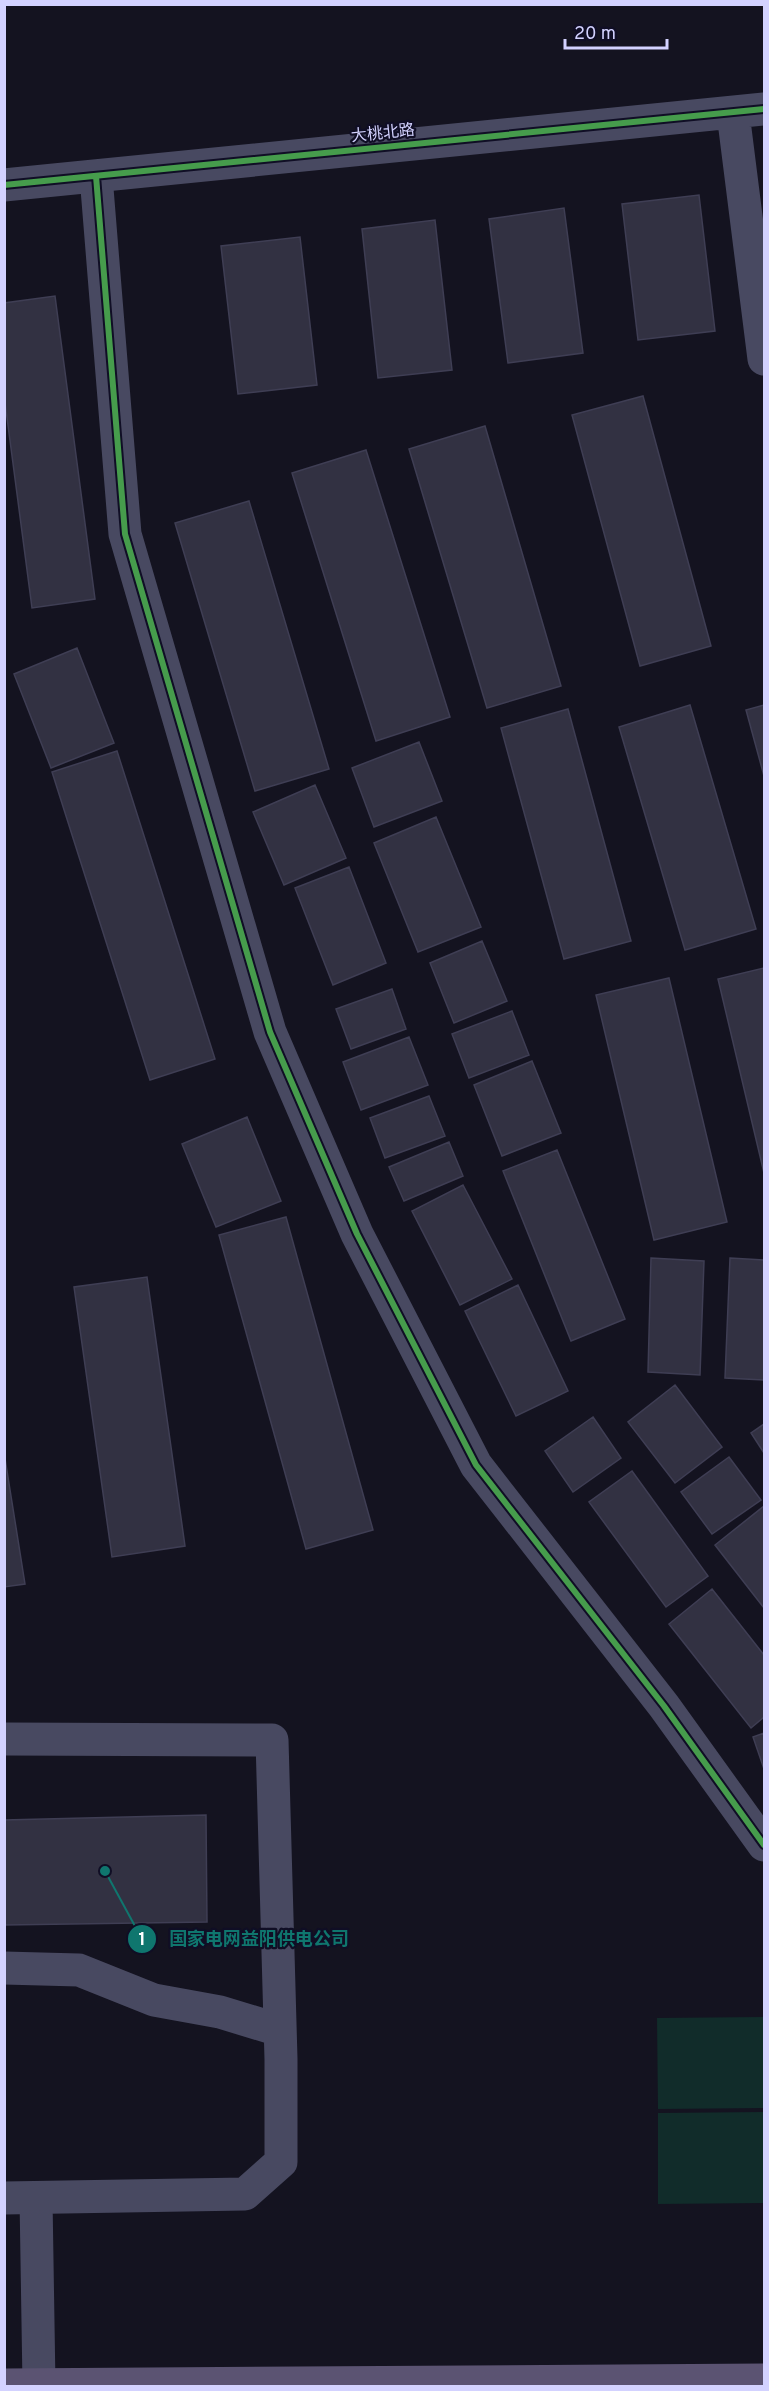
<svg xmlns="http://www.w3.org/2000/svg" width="769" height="2391" viewBox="0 0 769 2391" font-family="Overpass,'Noto Sans SC',sans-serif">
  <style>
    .green { fill: #112c2a }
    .building { fill: #323142; stroke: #3f3e54; stroke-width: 1.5 }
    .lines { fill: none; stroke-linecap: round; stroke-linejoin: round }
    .minor { stroke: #484961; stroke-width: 33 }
    .major { stroke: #5b5372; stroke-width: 33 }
    .cycleway-casing { stroke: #100e25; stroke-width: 10 }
    .cycleway { stroke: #469c4c; stroke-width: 6 }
    .labels { text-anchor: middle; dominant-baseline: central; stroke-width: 4.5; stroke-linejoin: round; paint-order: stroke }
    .street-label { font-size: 16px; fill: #d3d2ff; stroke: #100e25 }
    .leader { fill: none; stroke: #0f766e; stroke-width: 2 }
    .callout-dot { fill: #0f766e; stroke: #100e25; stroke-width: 2 }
    .mark-label { font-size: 18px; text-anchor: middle; font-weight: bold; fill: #fff }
    .callout-label { font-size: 18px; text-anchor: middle; font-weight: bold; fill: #0f766e; stroke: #100e25; stroke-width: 4.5; stroke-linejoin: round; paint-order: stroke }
  </style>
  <rect width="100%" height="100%" fill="#141320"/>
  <path class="green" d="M764 2017V2108L658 2109 657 2018Z
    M764 2112V2203L658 2204V2113Z"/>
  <path class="building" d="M699 195 715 331 638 340 622 204Z
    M564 208 583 353 508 363 489 219Z
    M435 220 452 370 378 378 362 229Z
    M300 237 317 385 238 394 221 246Z
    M55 296 95 599 32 608 4 395V303Z
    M643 396 711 646 640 666 572 415Z
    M485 426 561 686 487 708 409 449Z
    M366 450 450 717 376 741 292 473Z
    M249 501 329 769 255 791 175 523Z
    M77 648 114 743 51 768 14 674Z
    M690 705 756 929 685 950 619 727Z
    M764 705V776L746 710Z
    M568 709 631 941 564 959 501 728Z
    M419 742 442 801 374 827 352 768Z
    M117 751 215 1059 150 1080 52 772Z
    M315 785 346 858 284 885 253 812Z
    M436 817 481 927 418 952 374 843Z
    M349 867 386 963 333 985 295 888Z
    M482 941 507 1001 454 1023 430 963Z
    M764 968V1173L718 979Z
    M669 978 727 1222 654 1240 596 995Z
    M392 989 406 1029 351 1049 336 1009Z
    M512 1011 529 1055 469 1078 452 1034Z
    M409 1037 428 1085 361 1110 343 1062Z
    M532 1061 561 1133 502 1156 474 1085Z
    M429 1096 445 1136 385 1158 370 1118Z
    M247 1117 281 1201 216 1227 182 1144Z
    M449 1142 463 1176 404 1201 389 1167Z
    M557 1150 625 1319 571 1341 503 1171Z
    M463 1185 512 1279 460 1305 412 1211Z
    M286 1217 373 1530 306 1549 219 1235Z
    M651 1258 704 1261 700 1375 648 1372Z
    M730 1258 764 1260V1380L725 1378Z
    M147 1277 185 1546 112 1557 74 1287Z
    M518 1285 568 1391 516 1416 465 1311Z
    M675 1385 722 1447 675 1483 628 1422Z
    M593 1417 621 1458 573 1492 545 1451Z
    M764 1424V1453L751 1433Z
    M4 1452 25 1584 4 1587Z
    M729 1457 761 1500 712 1534 681 1492Z
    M632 1471 708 1576 666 1607 589 1502Z
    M764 1506V1608L715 1545Z
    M712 1589 764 1655V1717L751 1728 669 1624Z
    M764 1733V1769L753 1737Z
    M206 1815 207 1922 4 1925V1820Z"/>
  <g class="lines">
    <path class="minor" d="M733 113 764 359
      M96 176 125 534 270 1032 357 1234 476 1465 664 1706 764 1845
      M4 185 764 109
      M4 1739 272 1740 281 2059V2162L245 2194 4 2198
      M4 1968 79 1970 154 2000 220 2012 279 2030
      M36 2198 39 2385"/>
    <path class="major" d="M4 2385 764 2380"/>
    <defs>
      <path id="cycleway" d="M96 176 125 534 270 1032 357 1234 476 1465 664 1706 764 1845
        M4 185 764 109"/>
    </defs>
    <use href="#cycleway" class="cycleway-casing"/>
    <use href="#cycleway" class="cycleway"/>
  </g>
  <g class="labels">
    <g class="street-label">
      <text transform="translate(383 134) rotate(-6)">大桃北路</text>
    </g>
  </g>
  <path class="leader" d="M105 1871L142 1939"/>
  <g class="callout-dot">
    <circle cx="105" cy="1871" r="6"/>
    <circle cx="142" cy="1939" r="15"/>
  </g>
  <g class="mark-label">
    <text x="142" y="1945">1</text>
  </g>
  <g class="callout-label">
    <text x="259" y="1945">国家电网益阳供电公司</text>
  </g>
  <rect width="769" height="2391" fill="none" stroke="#d3d2ff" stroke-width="12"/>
  <path d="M565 39v9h102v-9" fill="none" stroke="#d3d2ff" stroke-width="3"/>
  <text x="574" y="39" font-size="18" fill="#d3d2ff" stroke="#100e25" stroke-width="4.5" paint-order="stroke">20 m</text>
</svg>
